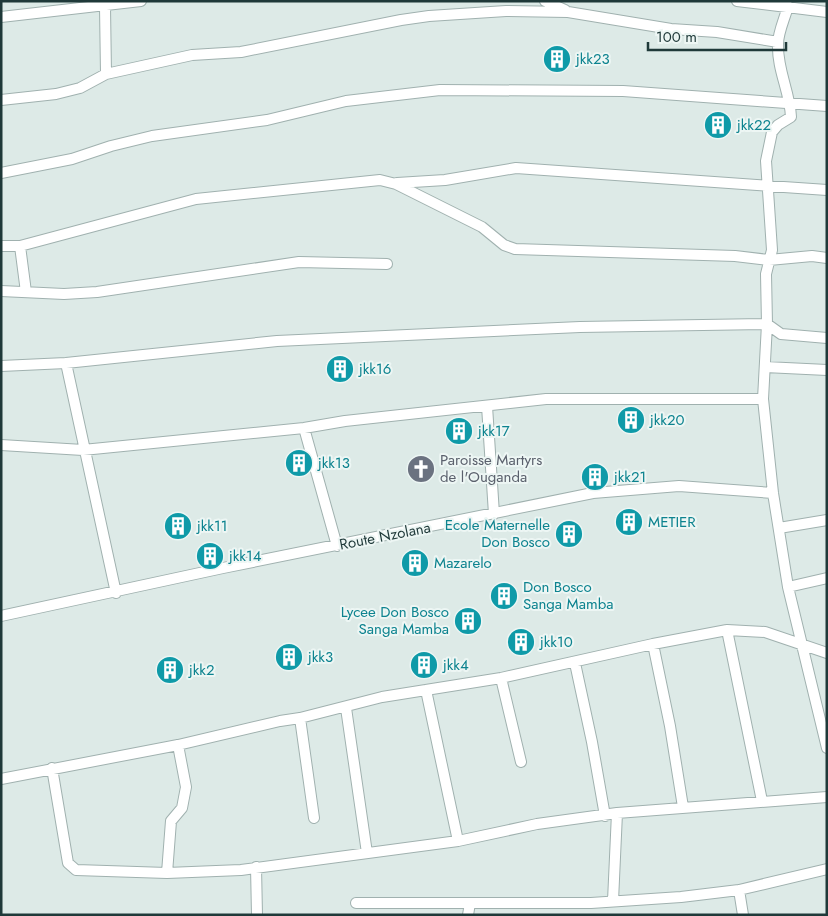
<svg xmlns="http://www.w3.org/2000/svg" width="828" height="916" viewBox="0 0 828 916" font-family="Jost,sans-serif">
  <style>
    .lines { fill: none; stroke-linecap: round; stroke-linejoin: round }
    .street-casing { stroke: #a0b1af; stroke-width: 12 }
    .street { stroke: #fff; stroke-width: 10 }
    .labels { text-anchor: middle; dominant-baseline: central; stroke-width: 4; stroke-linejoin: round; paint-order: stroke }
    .culture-label { font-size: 15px; fill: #0d838f; stroke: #edf6f4; text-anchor: start }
    .worship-label { font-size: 15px; fill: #5b616d; stroke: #edf6f4; text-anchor: start }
    .street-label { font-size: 15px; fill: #1f3939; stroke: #edf6f4 }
  </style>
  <rect width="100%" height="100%" fill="#ddeae7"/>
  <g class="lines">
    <defs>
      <path id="street" d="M545 1 565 10
        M737 1 827 12
        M788 6C785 18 778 32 778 44 777 70 790 92 791 117L778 125 772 132 766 161 772 250 766 274 767 324 763 399 773 493 788 587 827 748
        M105 7 106 74
        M1 17 141 1
        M1 100 56 94 80 88 106 74 192 55 241 52 401 20 429 16 506 11 568 12 671 29 717 32 778 42
        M1 173 72 159 111 146 152 136 267 120 346 101 440 90 623 91 827 106
        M397 183 445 180 516 168 827 190
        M1 246H20L196 199 380 180 396 184 482 227 504 245 515 249 735 256 769 260 812 256 827 258
        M20 246 26 292
        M1 291 64 294 97 292 299 262 387 264
        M66 363 116 593
        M1 366 66 363 277 341 580 327 767 324 781 334 827 338
        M765 367 827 370
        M487 406 494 514
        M304 428 337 546
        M1 445 83 450 304 428 345 421 546 399H763
        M779 528 827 520
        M788 587 827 578
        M1 616 223 568 593 493 679 486 773 493
        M727 630 762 801
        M653 644 670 726 683 807
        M575 663 592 742 605 816
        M501 678 521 762
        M426 690 458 841
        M346 708 367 853
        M300 718 314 818
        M52 768 68 863 76 870 167 873 241 870 458 841 537 824 617 813 827 797
        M1 779 178 745 280 721 300 718 382 697 501 678 653 644 727 630 765 632 827 653
        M256 867 257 915
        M167 873 171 821 182 808 186 787 178 745
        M739 890 743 915
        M613 901 617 813
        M356 903H591L681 897 739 890 827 869
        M468 915 470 903"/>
    </defs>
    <use href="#street" class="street-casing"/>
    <use href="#street" class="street"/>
  </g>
  <defs>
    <symbol id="building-disc" viewBox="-11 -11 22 22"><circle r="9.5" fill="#0f9aa8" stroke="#edf6f4"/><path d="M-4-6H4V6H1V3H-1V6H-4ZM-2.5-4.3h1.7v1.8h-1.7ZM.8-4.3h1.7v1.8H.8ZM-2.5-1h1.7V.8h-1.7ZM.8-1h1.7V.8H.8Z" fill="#fff"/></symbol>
    <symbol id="church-disc" viewBox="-11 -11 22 22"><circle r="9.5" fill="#6b7280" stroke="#edf6f4"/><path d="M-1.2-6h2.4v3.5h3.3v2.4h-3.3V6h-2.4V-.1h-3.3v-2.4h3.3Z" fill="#fff"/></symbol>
  </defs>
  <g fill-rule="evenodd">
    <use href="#building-disc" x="541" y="43" width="32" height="32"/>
    <use href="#building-disc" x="702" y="109" width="32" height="32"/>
    <use href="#building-disc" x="324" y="353" width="32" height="32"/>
    <use href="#building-disc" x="615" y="404" width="32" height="32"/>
    <use href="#building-disc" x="443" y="415" width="32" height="32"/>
    <use href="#building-disc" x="283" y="447" width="32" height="32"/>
    <use href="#church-disc" x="405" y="453" width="32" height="32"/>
    <use href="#building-disc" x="579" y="461" width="32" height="32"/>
    <use href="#building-disc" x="613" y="506" width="32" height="32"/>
    <use href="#building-disc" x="162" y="510" width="32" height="32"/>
    <use href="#building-disc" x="553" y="518" width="32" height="32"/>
    <use href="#building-disc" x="194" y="540" width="32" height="32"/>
    <use href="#building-disc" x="399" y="547" width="32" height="32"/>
    <use href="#building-disc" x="488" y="580" width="32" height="32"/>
    <use href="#building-disc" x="452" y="605" width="32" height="32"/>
    <use href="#building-disc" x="505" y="626" width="32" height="32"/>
    <use href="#building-disc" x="273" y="641" width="32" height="32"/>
    <use href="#building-disc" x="408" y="649" width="32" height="32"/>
    <use href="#building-disc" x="154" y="654" width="32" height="32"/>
  </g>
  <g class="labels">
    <g class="culture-label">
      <text x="576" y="59">jkk23</text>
      <text x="737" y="125">jkk22</text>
      <text x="359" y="369">jkk16</text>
      <text x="650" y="420">jkk20</text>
      <text x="478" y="431">jkk17</text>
      <text x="318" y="463">jkk13</text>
      <text x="614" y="477">jkk21</text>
      <text x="648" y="522">METIER</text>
      <text x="550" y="525" text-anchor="end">Ecole Maternelle<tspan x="550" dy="17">Don Bosco</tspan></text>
      <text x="197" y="526">jkk11</text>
      <text x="229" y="556">jkk14</text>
      <text x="434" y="563">Mazarelo</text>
      <text x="523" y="587">Don Bosco<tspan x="523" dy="17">Sanga Mamba</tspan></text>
      <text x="449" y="612" text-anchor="end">Lycee Don Bosco<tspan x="449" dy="17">Sanga Mamba</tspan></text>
      <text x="540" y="642">jkk10</text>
      <text x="308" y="657">jkk3</text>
      <text x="443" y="665">jkk4</text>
      <text x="189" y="670">jkk2</text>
    </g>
    <g class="worship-label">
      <text x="440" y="460">Paroisse Martyrs<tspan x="440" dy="17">de l'Ouganda</tspan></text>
    </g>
    <g class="street-label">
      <text transform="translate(385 536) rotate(-11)">Route Nzolana</text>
    </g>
  </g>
  <rect width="828" height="916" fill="none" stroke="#1f3939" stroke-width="5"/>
  <path d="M648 42v8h138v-8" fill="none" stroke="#1f3939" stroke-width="2.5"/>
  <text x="656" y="42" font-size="15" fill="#1f3939" stroke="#edf6f4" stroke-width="4" paint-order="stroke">100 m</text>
</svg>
